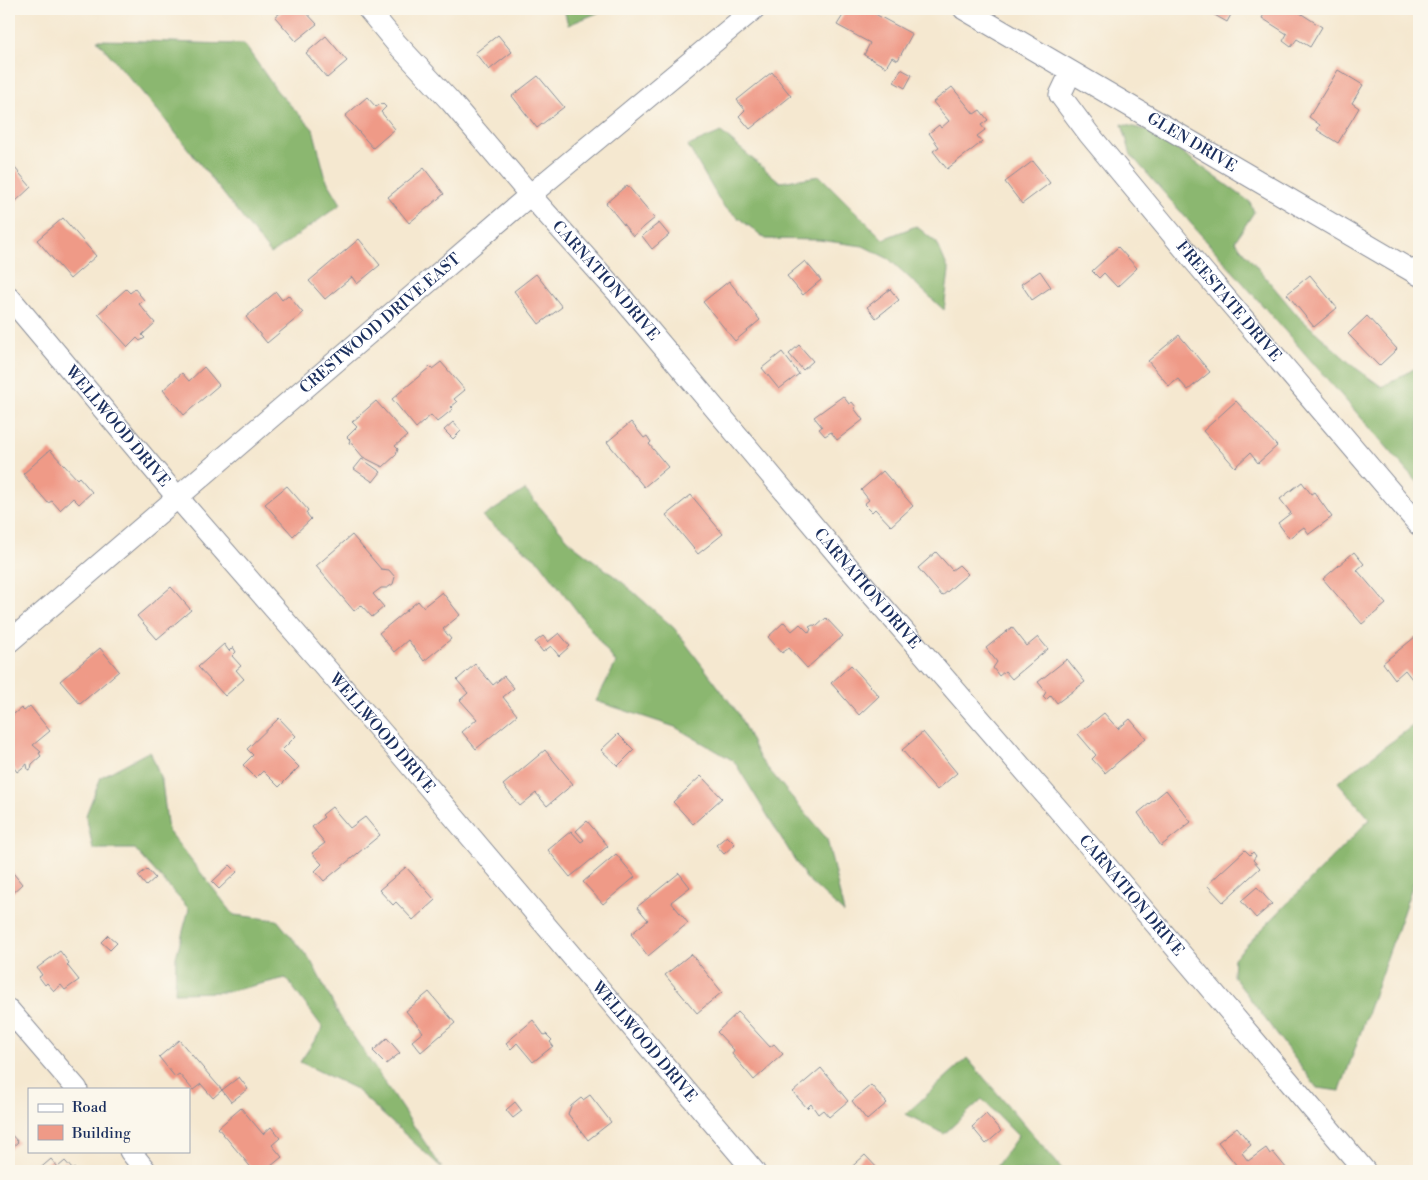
<svg xmlns="http://www.w3.org/2000/svg" width="1428" height="1180" viewBox="0 0 1428 1180" font-family="'Libre Bodoni',serif">
  <style>
    .forest { fill: #8bb76f; stroke: #537366 }
    .building { fill: #ef9a87 }
    .lines { fill: none; stroke-linecap: round; stroke-linejoin: round }
    .street-casing { stroke: #888c97; stroke-width: 23 }
    .street { stroke: #fff; stroke-width: 21 }
    .labels { text-anchor: middle; dominant-baseline: central; stroke-width: 4.5; stroke-linejoin: round; paint-order: stroke }
    .street-label { font-size: 16px; fill: #1b2f5e; stroke: #fbf7ec }
  </style>
  <rect width="100%" height="100%" fill="#fbf7ec"/>
  <filter id="ink" filterUnits="userSpaceOnUse"><feTurbulence type="fractalNoise" baseFrequency=".02" numOctaves="2"/><feDisplacementMap in="SourceGraphic" scale="10" xChannelSelector="R" yChannelSelector="G"/><feConvolveMatrix kernelMatrix="1 2 1 2 8 2 1 2 1" color-interpolation-filters="sRGB"/></filter>
  <filter id="wash" filterUnits="userSpaceOnUse"><feTurbulence type="fractalNoise" baseFrequency=".0096" numOctaves="4" result="noise"/><feDisplacementMap in="SourceGraphic" scale="20" xChannelSelector="R" yChannelSelector="G"/><feGaussianBlur stdDeviation="1.12" result="paint"/><feColorMatrix in="noise" values="0 0 0 0 0 0 0 0 0 0 0 0 0 0 0 0 0 1.4 0 .05"/><feComposite in="paint" operator="in"/></filter>
  <g filter="url(#wash)">
    <rect width="100%" height="100%" fill="#f5e8d0"/>
    <path class="forest" d="M564 9H607L568 25Z
      M97 40C146 40 195 44 244 44L277 91 313 129 326 179 341 204 271 254 159 112Z
      M1122 124 1154 132 1250 202 1254 212 1235 241 1298 316 1353 366 1382 387 1419 366V484L1131 155Z
      M721 132 780 182 820 176 883 239 916 226 937 243 949 271 944 310 889 259 863 246 819 240 766 239 723 206 688 146Z
      M525 490 572 544 622 582 674 628 738 713 760 759 827 839 844 913 806 878 734 761 675 727 596 701 616 663 540 562 483 517Z
      M1419 721V867L1340 1091 1317 1088 1233 976 1234 958 1370 819 1338 782Z
      M150 751 162 782 168 831 234 915 277 920 311 961 339 1015 442 1168 354 1088 300 1062 323 1028 286 978 226 992 175 993 176 957 189 909 135 849H93L86 815 101 777Z
      M967 1058 1064 1171H993L1018 1136 982 1099 944 1134 906 1114Z"/>
    <g id="blocks">
      <path class="building" d="M285 9H303L317 24 296 41 275 17Z
        M847 9H866L912 34 898 60 892 57 886 67 864 55 870 43 837 25Z
        M1204 9H1234L1227 22Z
        M1267 9H1298L1297 11 1322 27 1310 47 1297 39 1291 47 1283 41 1287 34 1262 18Z
        M498 35 512 52 489 70 475 53Z
        M326 36 347 61 327 78 306 53Z
        M901 69 912 75 905 88 894 82Z
        M1338 70 1363 85 1352 103 1359 108 1338 143 1317 130 1320 125 1309 117Z
        M772 72 791 96 750 129 739 116 745 110 737 100Z
        M538 76 564 107 537 128 512 96Z
        M952 87 974 114 980 110 988 120 981 125 985 130 977 136 982 142 947 169 933 151 939 147 929 133 939 125 941 128 949 121 933 102Z
        M367 97 376 107 382 103 386 107 381 112 395 129 373 148 345 116Z
        M9 161 31 187 14 203 9 197Z
        M1033 161 1050 183 1022 204 1005 182Z
        M424 168 444 194 409 223 388 197Z
        M627 185 655 218 633 236 606 203Z
        M63 218 96 256 70 279 37 240Z
        M659 223 669 235 652 249 642 236Z
        M359 239 380 265 357 284 352 277 325 299 309 281Z
        M1118 247 1137 268 1117 287 1104 273 1099 278 1092 271Z
        M805 261 821 280 803 295 787 276Z
        M1040 271 1051 287 1032 300 1021 284Z
        M536 274 562 307 539 324 514 291Z
        M1310 275 1337 308 1314 327 1287 294Z
        M729 281 760 320 735 341 703 302Z
        M126 289 130 293 135 289 144 300 139 304 155 323 142 335 145 338 140 341 137 338 128 347 98 314Z
        M890 289 899 300 876 318 867 307Z
        M276 292 282 300 288 295 303 313 267 343 246 317Z
        M1367 316 1397 349 1379 366 1348 334Z
        M1179 335 1210 372 1188 390 1178 379 1169 386 1148 361Z
        M799 345 813 361 803 370 789 354Z
        M782 352 799 374 779 389 762 368Z
        M441 362 465 390 454 399 457 402 451 407 453 409 437 422 431 415 416 428 392 399 430 367 432 369Z
        M204 367 219 385 184 415 163 390 182 373 189 381Z
        M843 396 849 404 852 402 856 407 854 408 863 420 837 440 831 432 825 436 819 429 822 427 814 417Z
        M376 401 407 436 395 446 398 449 396 455 383 467 363 457 352 444 349 443 350 440 347 437 357 427 352 422Z
        M1236 401 1277 446 1258 463 1250 453 1235 467 1203 431Z
        M453 422 461 431 453 439 444 430Z
        M631 422 644 438 647 436 651 442 649 444 668 467 644 487 607 442Z
        M50 450 77 479 79 477 92 492 79 504 73 498 60 510 52 501 48 503 23 474Z
        M362 459 381 472 373 482 354 469Z
        M883 471 913 506 891 526 875 509 872 512 864 504 869 500 861 490Z
        M1302 482 1311 494 1314 492 1332 517 1309 534 1304 527 1289 538 1278 523 1291 513 1280 499Z
        M287 486 308 510 306 513 311 519 293 536 265 504Z
        M691 495 723 534 698 554 666 515Z
        M352 535 381 569 389 570 395 577 393 584 387 588H381L373 594 384 607 372 617 361 605 354 611 316 566Z
        M936 552 952 570 959 565 968 574 942 596 918 568Z
        M1354 552 1364 564 1357 570 1386 604 1362 624 1323 579Z
        M171 587 191 610 157 639 137 616Z
        M442 592 460 615 443 629 451 639 424 661 408 640 394 652 379 633 418 601 423 607Z
        M826 618 843 636 807 668 789 648 782 653 768 637 784 622 792 631 800 624 809 633 811 629 809 627 813 625 817 626Z
        M1012 627 1027 646 1038 637 1048 649 1012 679 1005 671 999 676 993 668 997 662 986 648Z
        M559 633 570 646 559 656 551 646 543 652 535 642 543 636 548 642Z
        M1415 637 1419 643V688L1405 670 1395 679 1383 663Z
        M224 644 229 651 233 647 236 652 232 656 241 666 236 670 244 679 225 696 198 667Z
        M100 648 119 671 80 704 60 681Z
        M1067 659 1085 682 1057 703 1051 695 1046 700 1043 697 1046 692 1038 682Z
        M475 664 493 685 504 676 514 688 503 697 517 715 476 749 462 732 477 719 460 700 468 693 457 680Z
        M851 665 879 696 859 715 831 683Z
        M30 706 50 731 33 745 41 752 39 753 41 756 32 764 31 769 28 770 27 764 17 772 9 761V718L21 708 24 711Z
        M1104 713 1118 729 1130 719 1146 738 1105 773 1092 759 1096 755 1078 734Z
        M279 718 296 736 282 750 299 767 279 787 263 771 256 778 243 765 253 755 247 749Z
        M923 732 957 773 937 790 902 750Z
        M618 734 634 750 618 766 601 750Z
        M545 750 573 784 547 806 536 793 520 806 503 785Z
        M701 776 722 798 693 824 673 802Z
        M1166 790 1191 822 1161 846 1138 813Z
        M332 807 350 828 365 817 380 835 324 881 315 871 322 864 312 853 325 843 312 827 324 817 322 815Z
        M587 821 608 846 570 877 548 850 571 831 581 842 584 840 576 831Z
        M727 836 735 844 724 854 716 845Z
        M1245 850 1250 855 1253 852 1256 856 1253 860 1260 868 1223 902 1207 885Z
        M616 854 635 877 603 904 583 882Z
        M230 865 237 872 219 889 212 882Z
        M406 867 435 900 413 920 396 902 393 905 379 890Z
        M9 868 22 884 9 896Z
        M147 869 155 878 146 886 138 876Z
        M679 873 690 887 671 902 688 923 648 956 631 934 648 920 637 907Z
        M1257 887 1272 904 1256 918 1241 901Z
        M108 935 117 943 110 950 101 942Z
        M60 951 69 963 67 965 79 980 65 990 61 985 54 991 47 983 45 985 39 977 42 975 37 968Z
        M691 954 722 992 697 1013 665 975Z
        M429 992 455 1023 421 1052 412 1041 423 1032 406 1011Z
        M738 1012 770 1047 774 1044 783 1054 754 1080 732 1054 734 1050 717 1032Z
        M533 1020 544 1035 546 1034 552 1040 550 1042 553 1046 533 1062 517 1043 511 1049 506 1043Z
        M387 1038 400 1053 386 1064 373 1051Z
        M179 1040 222 1090 213 1098 201 1084 193 1090 179 1074 175 1077 159 1057Z
        M821 1068 848 1101 829 1117 823 1110 818 1114 811 1104 807 1108 793 1092Z
        M239 1077 248 1089 231 1102 222 1090Z
        M871 1085 887 1103 867 1120 852 1101Z
        M590 1095 611 1122 588 1140 568 1114 571 1106 581 1098 583 1100Z
        M515 1102 522 1111 513 1118 506 1110Z
        M241 1108 263 1134 271 1127 280 1138 272 1145 282 1157 265 1171H254L218 1128Z
        M986 1114 1001 1131 986 1144 972 1127Z
        M1237 1127 1251 1145 1242 1153 1248 1161 1266 1148 1270 1154 1273 1152 1287 1169 1285 1171H1241L1218 1142Z
        M9 1132 18 1142 9 1150Z
        M865 1155 880 1171H847Z
        M51 1159 58 1167 65 1161 73 1170 74 1168 77 1171H37Z"/>
    </g>
  </g>
  <g filter="url(#ink)">
    <use href="#blocks" fill-opacity="0" stroke="#888c97" stroke-width="1"/>
    <g class="lines">
      <defs>
        <g id="street">
          <path id="s1" d="M368 9 396 43 451 102 530 195 618 293 843 561 1064 816 1365 1171"/>
          <path id="s2" d="M964 9 1419 275"/>
          <path id="s3" d="M1071 72 1060 95 1089 134 1196 263 1419 525"/>
          <path id="s4" d="M9 297 178 498 398 751 754 1171"/>
          <path id="s5" d="M9 642 530 195 754 9"/>
          <path d="M9 1010 77 1089"/>
          <path d="M130 1151 146 1171"/>
        </g>
      </defs>
      <use href="#street" class="street-casing"/>
      <use href="#street" class="street"/>
    </g>
  </g>
  <g class="labels">
    <g class="street-label">
      <text stroke="none"><textPath href="#s2" startOffset="264">GLEN DRIVE</textPath></text>
      <text stroke="none"><textPath href="#s1" startOffset="361">CARNATION DRIVE</textPath></text>
      <text stroke="none"><textPath href="#s3" startOffset="292">FREESTATE DRIVE</textPath></text>
      <text stroke="none"><textPath href="#s5" startOffset="489">CRESTWOOD DRIVE EAST</textPath></text>
      <text stroke="none"><textPath href="#s4" startOffset="169">WELLWOOD DRIVE</textPath></text>
      <text stroke="none"><textPath href="#s1" startOffset="765">CARNATION DRIVE</textPath></text>
      <text stroke="none"><textPath href="#s4" startOffset="574">WELLWOOD DRIVE</textPath></text>
      <text stroke="none"><textPath href="#s1" startOffset="1170">CARNATION DRIVE</textPath></text>
      <text stroke="none"><textPath href="#s4" startOffset="979">WELLWOOD DRIVE</textPath></text>
    </g>
  </g>
  <rect width="1428" height="1180" fill="none" stroke="#fbf7ec" stroke-width="30"/>
  <rect x="28" y="1088" width="162" height="65" fill="#fbf7ec" stroke="#a1a7b3"/>
  <rect x="38" y="1104" width="25" height="8" fill="#ffffff" stroke="#a1a7b3"/>
  <text x="72" y="1112" font-size="15" fill="#1b2f5e">Road</text>
  <rect x="38" y="1125" width="25" height="15" fill="#ef9a87" stroke="#a1a7b3"/>
  <text x="72" y="1138" font-size="15" fill="#1b2f5e">Building</text>
</svg>
